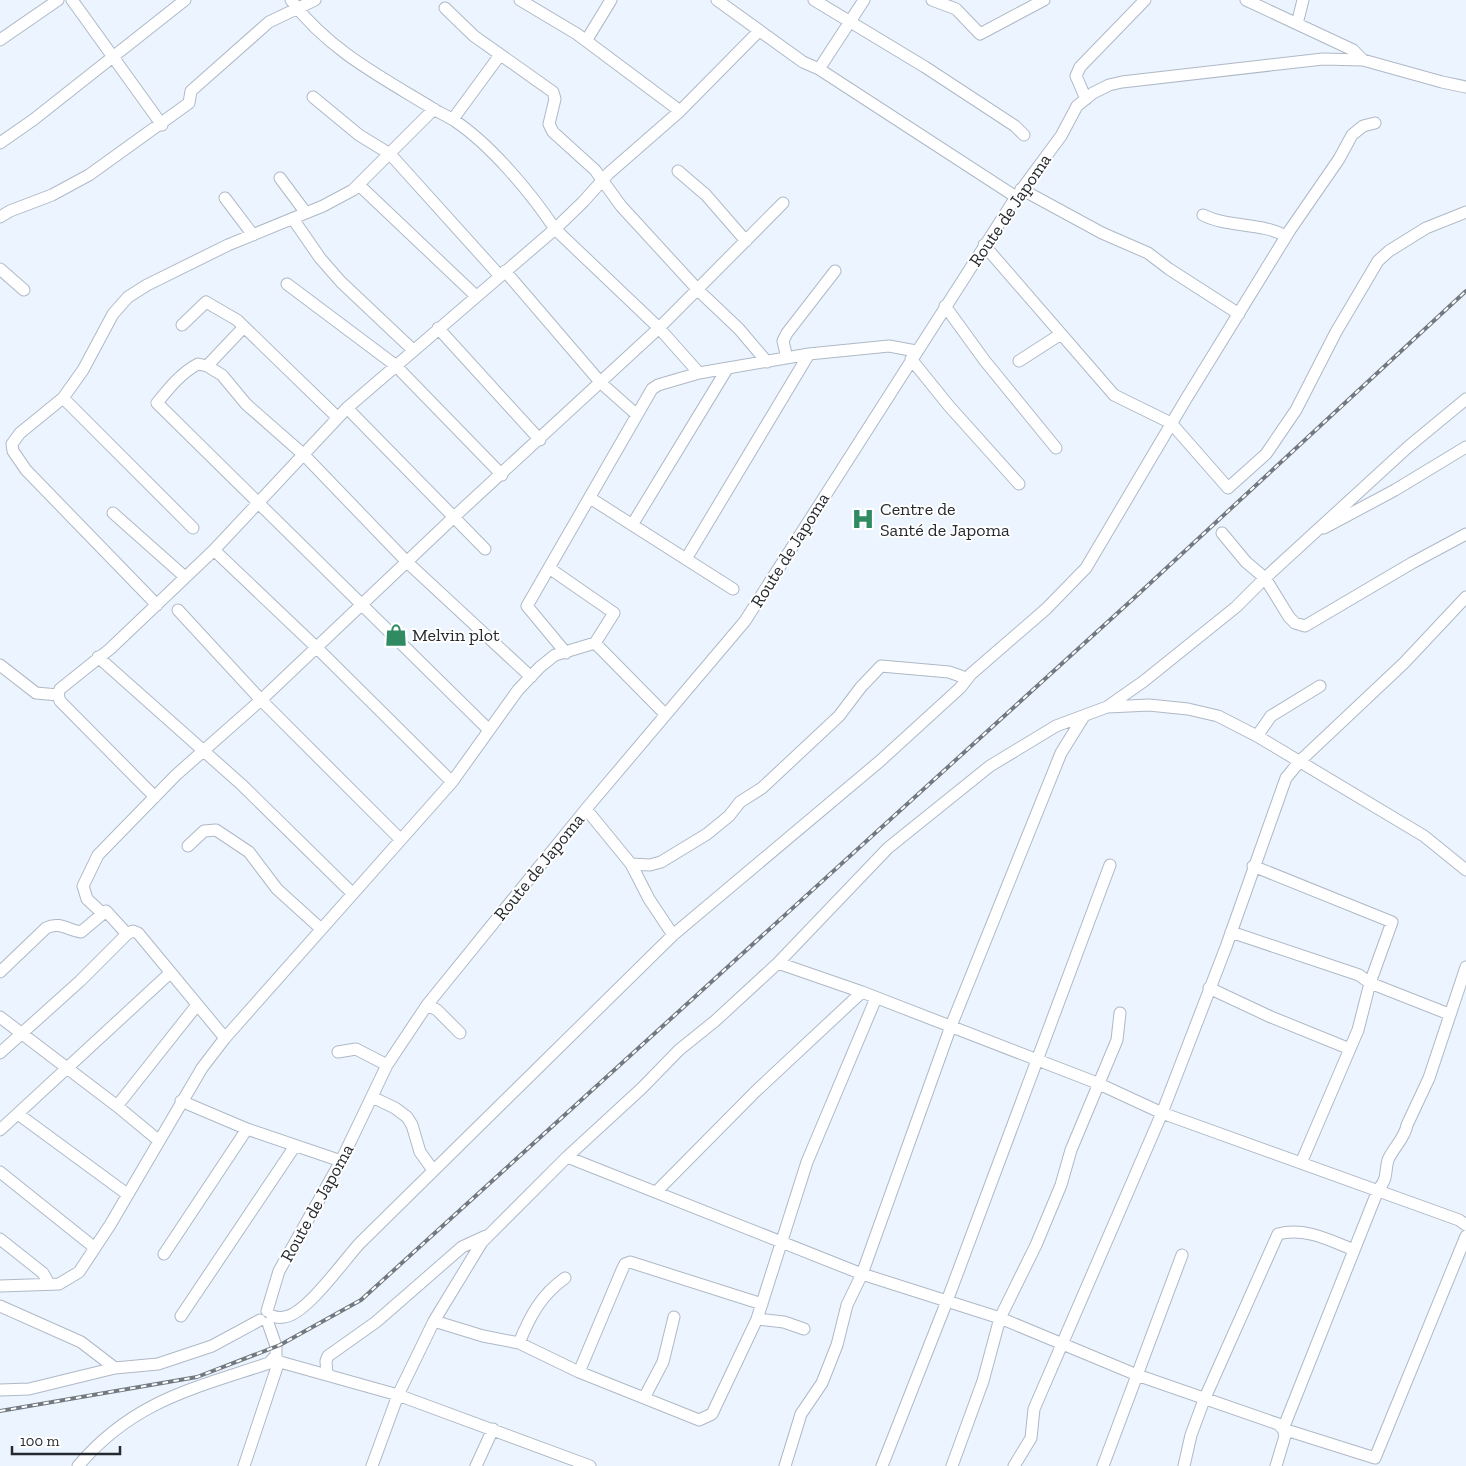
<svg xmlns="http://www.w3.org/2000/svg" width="1466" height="1466" viewBox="0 0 1466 1466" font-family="'Zilla Slab',serif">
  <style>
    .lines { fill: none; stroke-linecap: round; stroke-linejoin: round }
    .minor-casing { stroke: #afb9c6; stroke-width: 13 }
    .minor { stroke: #fff; stroke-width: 11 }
    .rail-casing { stroke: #737980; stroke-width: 4 }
    .rail { stroke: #fff; stroke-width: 2; stroke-dasharray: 5.5; stroke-linecap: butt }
    .labels { text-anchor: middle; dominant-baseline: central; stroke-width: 4; stroke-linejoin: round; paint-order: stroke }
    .street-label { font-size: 18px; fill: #262a2f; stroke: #fff }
    .poi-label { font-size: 18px; fill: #262a2f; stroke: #fff; text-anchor: start }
  </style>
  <rect width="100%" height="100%" fill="#ebf4ff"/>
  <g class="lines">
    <defs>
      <path id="minor" d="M72 0 162 125
        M291 0C327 49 381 77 432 108 439 113 448 116 455 121 491 145 531 193 555 229L659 328 699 373
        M520 0 577 34 680 111
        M717 0 803 62 819 69 1016 197
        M814 0 925 67 1015 126 1024 135
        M932 0 956 9 980 34 1044 0
        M1246 0 1353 50 1363 60
        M445 8 474 36 553 92 555 99 549 124 553 132 595 170 621 206 699 291 739 329 767 362
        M1297 24 1303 0
        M0 40 58 0
        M586 41 611 0
        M819 69 864 0
        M313 97 359 135 390 154 500 276
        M1086 99 1076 76 1080 67 1145 0
        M453 119 500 55
        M0 143 33 120 185 0
        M678 171 706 195 746 241
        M280 178 306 213
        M360 186 476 296
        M1021 189 1102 233 1148 253 1169 269 1239 314
        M225 198 253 235
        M1203 215C1229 228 1260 222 1286 236
        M0 217 10 211 52 195 89 175 189 103 191 91 269 22 315 0
        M293 219 320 258 341 282 413 350
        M984 245 1114 395 1171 423 1228 488 1266 454 1296 410 1336 332 1378 261 1389 251 1426 228 1466 212
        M0 269 24 290
        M505 271 601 383 637 415
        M287 284 395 365 502 475
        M945 306 985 361 1056 448
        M182 325 206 302 237 320 337 417
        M438 328 540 440
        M787 358 783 341 787 333 835 271
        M911 359 949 406 1019 484
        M1019 361 1061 334
        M207 366 243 328
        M63 398 193 528
        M347 408 485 549
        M590 498 733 589
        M113 513 185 577
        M632 525 727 369
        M1324 528 1395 490 1466 447
        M1222 533 1246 562 1265 578 1289 617 1295 623 1305 626 1412 563 1466 534
        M214 550 317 648 452 782
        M686 559 809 354
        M157 605 26 470 13 451 12 444 20 433 63 398 83 370 113 314 128 297 147 285 228 245 323 206 353 190 434 109
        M178 610 261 700 400 839
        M595 643 665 714
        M566 653 527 606 652 389 658 385 699 373 809 354 889 346 916 351
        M98 657 242 785 353 894
        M0 665 36 693 58 695
        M1108 707 1149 705 1188 709 1218 716 1257 736 1424 836 1466 870
        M489 730 157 403C169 388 181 373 198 364L207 366 222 375 246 404 304 455 408 563 531 677
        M1257 736 1271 716 1320 686
        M155 797 60 701 58 695 60 689 110 649 214 550 347 408 555 229 583 202 609 173 680 111 759 31
        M586 809 631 864 649 899 673 935
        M188 846 204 831 216 830 249 852 277 889 320 928
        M631 864 650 865 661 862 707 834 729 816 740 802 762 788 839 716 861 687 881 666 949 672 966 678
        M1253 866 1392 922 1370 983 1358 1030 1301 1163
        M102 913 87 899 83 886 98 855 176 775 261 700 455 516 659 328 783 203
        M1231 932 1359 975 1370 983 1449 1014
        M778 963 862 992 1097 1083 1162 1113 1459 1220 1466 1225
        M0 972 46 928C60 921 67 930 81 932L106 911 127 934
        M1209 988 1271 1017 1350 1049
        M427 1005 437 1010 460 1033
        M0 1017 117 1106 158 1140
        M338 1052 356 1049 387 1065
        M0 1053 80 981 127 934 133 931 138 933 225 1038
        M372 1097 395 1108 407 1117 412 1125 420 1152 433 1170
        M181 1101 247 1129 341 1161
        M117 1106 197 1005
        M18 1114 127 1194
        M0 1130 170 973
        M567 1157 862 1274 1000 1318 1137 1375 1278 1424 1283 1429 1375 1458 1466 1236
        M0 1172 95 1248
        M657 1191 756 1091 862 992
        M0 1239 43 1273 49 1284
        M164 1254 247 1129
        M0 1286 59 1284 79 1272 110 1225 202 1068 225 1038 452 782 518 690 540 667 555 655 595 643 614 613 549 568
        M0 1306 81 1342 115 1368
        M267 1311 279 1271 341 1161 387 1065 427 1005 586 809 745 621 1016 197 1061 136 1077 106 1093 93 1109 85 1122 82 1323 59 1363 60 1442 82 1466 87
        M181 1316 295 1146
        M272 1316C275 1317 280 1318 284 1317 306 1315 344 1260 360 1243L673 935 880 761 960 688 971 674 1046 609 1086 568 1186 399 1290 230 1339 159 1352 135 1363 126 1375 123
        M757 1319 784 1322 804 1329
        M434 1321 483 1336 519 1343 579 1372 699 1420 712 1414 757 1319 807 1162 876 998
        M519 1343C530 1316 541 1295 565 1278
        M273 1360 398 1395 590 1466
        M579 1372 622 1270 625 1264 630 1262 762 1304
        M327 1375 326 1361 328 1356 376 1322 462 1247 486 1236
        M0 1390 29 1389 115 1368 158 1364 212 1346 260 1320
        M644 1398 663 1362 674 1317
        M78 1466C133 1401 192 1389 269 1363L276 1355V1346L268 1323
        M244 1466 279 1361
        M372 1466 398 1395 434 1321 482 1242 567 1157 642 1088 679 1050 715 1021 778 963 888 848 990 766 1056 726 1107 707 1144 681 1236 607 1265 578 1408 447 1466 399
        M476 1466 493 1429
        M785 1466 801 1414 822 1383 837 1345 847 1305 862 1274 951 1026 1061 753 1084 716
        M882 1466 947 1301 1110 865
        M952 1466 983 1381 1000 1318 1036 1245 1061 1185 1071 1150 1117 1040 1120 1013
        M1014 1466 1031 1438 1034 1409 1162 1113 1226 947 1286 778 1300 761 1404 663 1466 597
        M1103 1466 1182 1255
        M1184 1466 1191 1435 1204 1400 1278 1234C1305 1227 1329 1240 1354 1250
        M1276 1466 1285 1436 1283 1429 1378 1190C1389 1176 1384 1174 1388 1160 1393 1148 1405 1138 1407 1125L1429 1078 1466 967"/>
    </defs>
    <use href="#minor" class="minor-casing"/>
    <use href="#minor" class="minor"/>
    <defs>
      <path id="rail" d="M0 1411 197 1377 280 1345 361 1300 1133 599 1466 291"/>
    </defs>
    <use href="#rail" class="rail-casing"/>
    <use href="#rail" class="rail"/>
  </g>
  <defs>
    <symbol id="hospital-bare" viewBox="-9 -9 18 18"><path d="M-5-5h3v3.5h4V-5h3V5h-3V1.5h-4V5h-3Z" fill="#308b62" stroke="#fff" stroke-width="2.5" paint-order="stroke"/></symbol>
    <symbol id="shop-bare" viewBox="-9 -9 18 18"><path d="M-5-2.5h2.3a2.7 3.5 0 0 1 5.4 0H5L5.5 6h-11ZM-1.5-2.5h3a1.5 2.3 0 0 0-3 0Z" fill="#308b62" stroke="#fff" stroke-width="2.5" paint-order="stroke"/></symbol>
  </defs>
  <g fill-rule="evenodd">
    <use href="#hospital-bare" x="847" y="503" width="32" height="32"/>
    <use href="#shop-bare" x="380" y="619" width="32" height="32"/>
  </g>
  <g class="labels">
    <g class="street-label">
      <text transform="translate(1010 210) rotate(-56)">Route de Japoma</text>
      <text transform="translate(790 550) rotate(-58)">Route de Japoma</text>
      <text transform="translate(539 867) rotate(-51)">Route de Japoma</text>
      <text transform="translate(317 1203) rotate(-61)">Route de Japoma</text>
    </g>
    <g class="poi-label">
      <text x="880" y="509">Centre de<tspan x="880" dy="21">Santé de Japoma</tspan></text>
      <text x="412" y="635">Melvin plot</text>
    </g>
  </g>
  <path d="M12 1446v8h108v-8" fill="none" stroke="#262a2f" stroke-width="2.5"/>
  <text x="20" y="1446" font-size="15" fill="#262a2f" stroke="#ffffff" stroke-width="4" paint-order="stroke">100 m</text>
</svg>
